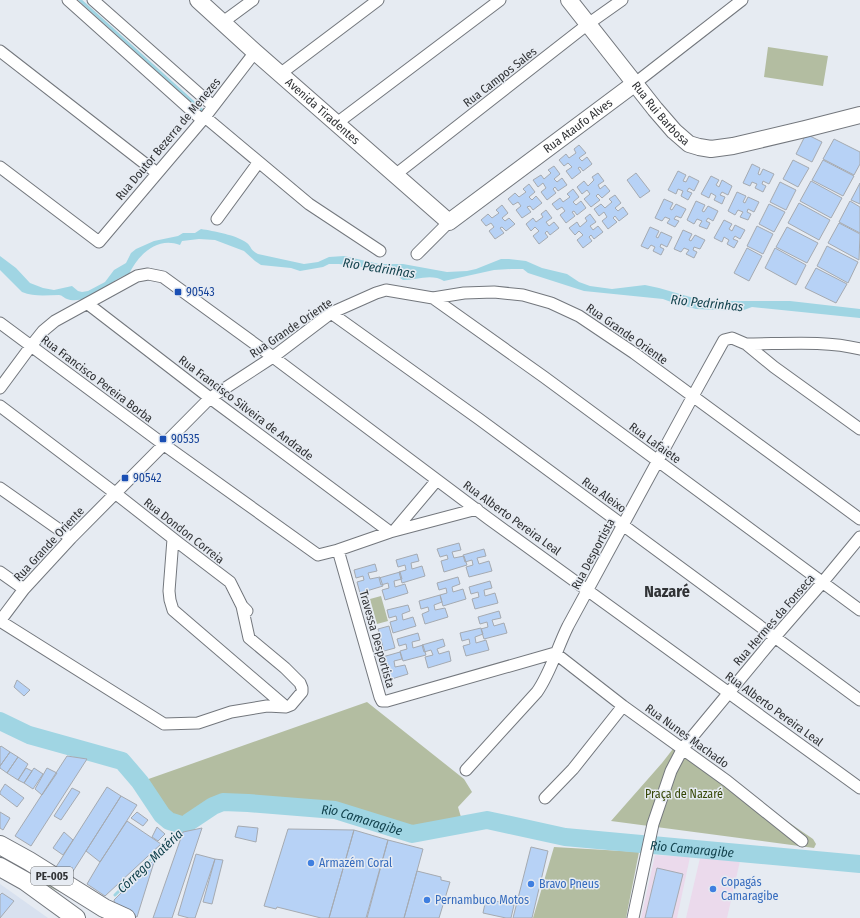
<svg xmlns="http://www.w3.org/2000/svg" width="860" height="918" viewBox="0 0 860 918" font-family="'Fira Sans Condensed',sans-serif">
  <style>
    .built { fill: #d8e1ef }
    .industrial { fill: #ebdaec }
    .green { fill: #b3bda1 }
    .water { fill: #a0d5e3 }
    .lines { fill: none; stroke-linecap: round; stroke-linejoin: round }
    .stream { stroke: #a0d5e3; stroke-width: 3 }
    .river { stroke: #a0d5e3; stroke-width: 18 }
    .building { fill: #b7d2f6; stroke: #a5aab1 }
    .street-casing { stroke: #73777d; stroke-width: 13 }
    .secondary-casing { stroke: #73777d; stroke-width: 18 }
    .primary-casing { stroke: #73777d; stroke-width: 20 }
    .street { stroke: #fff; stroke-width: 11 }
    .secondary { stroke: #fff; stroke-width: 16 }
    .primary { stroke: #fff; stroke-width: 18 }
    .transit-dot { fill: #1a4fb4; stroke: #e6ebf2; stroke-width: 1.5 }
    .shop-dot { fill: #3f7fe0; stroke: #e6ebf2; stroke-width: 1.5 }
    .labels { text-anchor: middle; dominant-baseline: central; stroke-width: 3; stroke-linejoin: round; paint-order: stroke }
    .shield { fill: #e6ebf2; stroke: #676a6e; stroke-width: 1 }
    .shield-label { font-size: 11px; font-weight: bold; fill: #303235 }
    .street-label { font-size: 12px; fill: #303235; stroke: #e6ebf2 }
    .transit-label { font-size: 12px; fill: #164399; stroke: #e6ebf2; text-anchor: start }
    .park-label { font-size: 12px; fill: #364706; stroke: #e6ebf2 }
    .shop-label { font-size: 12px; fill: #366cbe; stroke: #e6ebf2; text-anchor: start }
    .water-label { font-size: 13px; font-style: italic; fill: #12424d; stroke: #e6ebf2 }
    .district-label { font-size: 16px; font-weight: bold; fill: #303235; stroke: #e6ebf2 }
  </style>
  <rect width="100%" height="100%" fill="#e6ebf2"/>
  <path class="built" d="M0 884 48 918H0Z"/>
  <path class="industrial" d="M655 855 690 857 677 918H641Z
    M700 858 740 861 727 918H686Z"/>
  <path class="green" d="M768 47 828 56 823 86 764 77Z
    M381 596 388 621 377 624 370 599Z
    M367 702 464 779 472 792 458 807 463 824 412 834 335 810 248 803 223 802 213 806 201 813 189 822 185 826 169 821 162 815 140 782Z
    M676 745 813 839 816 844 814 848 611 821 662 763Z
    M554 847 639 852 626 918H533Z
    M0 854 45 881 62 893C40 884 22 867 0 856Z"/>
  <path class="water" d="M201 229C213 231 237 235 247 243 251 246 250 250 258 254L304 264 318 262 329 257 344 256 379 264H403L447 272 467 271 476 269 501 259H509L526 261 542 268 567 274 579 282 590 286 612 289 645 285 659 288 704 301H790L860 309V318L752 307 741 311 696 309 671 302 663 299 584 291 528 273 523 269H511L494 270 444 281C432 273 416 280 403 280L400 278 397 274H388L362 267 339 264H329L323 267 300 271 291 268 261 265 255 261 244 251 215 240 199 239 182 241 180 245C157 236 138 255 129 274 115 278 107 288 95 295 88 299 74 302 67 299 64 298 62 295 59 295 47 295 34 297 22 292L0 270V256L16 268 30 283 43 288 54 290 72 286 78 291 82 292 88 291 105 282 114 270 126 263 131 253 136 249 154 241 178 236 183 233H195Z"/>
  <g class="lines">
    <path class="stream" d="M80 0 203 111
      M115 895 185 826"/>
    <path class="river" id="s1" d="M0 721 29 735 122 761 140 782 162 815 169 821 185 826 189 822 213 806 223 802 248 803 335 810 412 834 487 820 565 837 860 864"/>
  </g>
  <path class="building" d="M806 134 822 142 812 162 796 154Z
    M834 139 860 152V164L854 175 823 159Z
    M579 145 586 153 579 158 582 161 587 157 592 164 583 171 580 167 578 168 581 172 572 179 566 171 572 167 568 163 564 166 559 160 566 154 569 158 576 153 574 149Z
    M793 160 809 168 798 187 783 179Z
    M823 160 854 176 843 196 812 180Z
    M752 164 760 168 758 174 760 175 763 169 774 174 769 184 763 181 762 184 766 186 763 192 755 188 757 184 752 182 750 186 743 183Z
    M554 166 560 174 554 179 557 182 562 178 567 185 558 191 555 187 553 189 556 193 547 200 541 192 546 188 543 183 538 187 533 180 541 175 544 179 551 173 548 170Z
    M678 171 686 175 683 181 686 182 689 176 699 181 694 191 689 188 687 191 692 193 688 200 681 196 683 191 678 189 676 194 668 190Z
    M598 173 604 181 598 185 600 189 605 185 610 191 602 198 598 194 596 196 600 200 591 207 584 199 590 194 587 190 582 194 577 187 584 181 588 186 594 180 592 177Z
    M636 173 650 191 640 198 627 180Z
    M711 176 719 180 716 185 719 187 722 180 732 186 728 195 722 192 720 195 725 197 722 204 714 200 716 196 711 193 709 198 701 194Z
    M811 181 842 198 831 218 800 201Z
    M780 182 796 190 786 210 770 202Z
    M860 183V204L851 200Z
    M529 184 535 192 529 197 532 200 536 196 542 203 533 210 530 206 527 207 531 212 522 218 516 210 521 206 518 202 513 205 508 199 515 193 519 197 526 192 523 189Z
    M573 189 579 197 573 202 576 205 581 201 586 208 577 215 574 211 572 212 575 216 566 223 560 215 565 211 562 207 557 210 552 204 560 198 563 202 570 197 567 194Z
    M737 192 746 196 743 202 745 203 748 197 759 202 754 212 748 209 747 212 751 214 748 220 740 217 743 212 738 210 735 215 728 211Z
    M615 195 621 203 615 208 618 211 623 207 628 214 619 221 615 216 613 218 617 222 608 229 602 221 607 217 604 212 599 216 594 209 601 204 605 208 612 202 609 199Z
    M664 199 673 203 670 209 672 210 676 204 686 209 681 218 676 216 674 219 679 221 675 227 667 223 670 219 665 217 662 221 655 218Z
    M696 201 705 205 702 211 704 212 708 206 718 211 713 221 708 218 706 221 710 223 707 229 699 226 702 221 697 219 694 224 687 220Z
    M850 201 860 207V233L839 222Z
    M799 203 830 220 819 240 788 223Z
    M769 204 785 212 774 232 759 224Z
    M502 205 508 213 502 218 505 221 509 218 515 224 506 231 502 227 500 228 504 233 495 239 489 231 494 227 491 223 486 226 481 220 488 214 492 218 499 213 496 210Z
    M546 210 552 218 546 222 549 226 554 222 559 228 550 235 547 231 545 233 548 237 539 244 533 236 539 231 535 227 531 231 526 224 533 218 536 222 543 217 541 214Z
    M590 214 596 222 590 226 593 230 598 226 603 232 594 239 591 235 589 237 592 241 583 248 577 240 583 235 579 231 575 235 569 228 577 222 580 227 587 221 585 218Z
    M724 220 732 224 729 229 732 231 735 225 745 230 740 239 735 236 733 239 738 241 734 248 727 244 729 240 724 237 722 242 714 238Z
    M839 223 860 234 859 260 828 243Z
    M757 226 773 234 763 254 747 246Z
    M650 227 659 231 656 237 658 238 661 232 672 237 667 247 661 244 660 247 664 249 661 255 653 251 655 247 651 245 648 249 641 246Z
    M787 227 818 243 807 263 776 247Z
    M683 230 692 234 689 240 691 241 695 235 705 240 700 249 694 247 693 250 697 252 694 258 686 254 689 250 684 248 681 252 674 249Z
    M827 246 858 262 848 283 817 266Z
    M747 248 762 256 749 281 734 273Z
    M775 248 806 265 796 285 765 268Z
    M816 268 847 284 836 303 805 288Z
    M459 543 461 550 452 552 454 558 464 556 467 565 444 572 441 561 448 559 447 555 440 557 437 549Z
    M484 549 486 556 477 558 479 564 489 561 492 571 469 577 466 567 473 565 472 560 465 562 463 555Z
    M417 554 419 561 411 563 412 569 422 566 425 576 402 583 399 572 406 570 405 565 398 567 396 560Z
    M375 564 377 571 368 573 370 579 380 577 383 586 360 593 357 582 364 580 363 576 356 578 354 570Z
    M400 572 402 579 394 581 395 587 405 584 408 593 385 600 382 590 389 588 388 583 381 585 379 578Z
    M458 577 460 584 452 587 453 592 463 589 466 599 443 606 440 595 447 593 446 588 439 590 437 583Z
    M490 581 492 588 484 590 485 596 495 593 498 603 475 609 472 599 479 597 478 592 471 594 469 587Z
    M440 595 442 602 434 605 435 610 445 608 448 617 425 624 422 614 429 611 428 607 421 609 419 601Z
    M408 605 410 611 402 614 403 620 413 617 416 626 393 633 390 622 397 620 396 616 389 618 387 610Z
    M499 611 501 618 492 620 494 626 504 623 507 633 484 639 481 629 488 627 487 622 480 624 478 617Z
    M389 626 395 648 384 651 378 629Z
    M481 628 483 634 475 637 476 643 486 640 489 650 466 656 463 646 470 644 469 639 462 641 460 633Z
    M418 633 420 640 412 642 413 648 423 645 426 655 403 661 400 651 407 649 406 644 399 646 397 639Z
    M443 639 445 646 437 649 439 654 449 651 451 661 428 668 425 657 433 655 431 650 424 652 422 645Z
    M400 652 402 659 394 661 395 667 405 665 408 674 385 681 382 670 389 668 388 664 381 666 379 658Z
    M17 680 30 690 24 696 14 687Z
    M1 746 10 752 0 766V747Z
    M10 752 18 757 7 773 0 768V766Z
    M67 756 87 759 31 846 15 836Z
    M18 757 28 764 18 780 7 773Z
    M26 768 32 771 24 783 18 780Z
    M34 768 43 774 33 789 24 783Z
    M47 768 57 773 42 795 35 789Z
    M5 784 24 798 17 807 0 794V792Z
    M107 787 121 796 70 876 56 867Z
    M72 788 80 792 61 820 54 816Z
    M121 796 137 805 100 862 86 851Z
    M0 812 10 818 3 830 0 828Z
    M137 812 148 820 143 826 131 818Z
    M127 821 161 844 105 896 87 884 100 862Z
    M238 826 258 828 256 842 235 837Z
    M157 827 165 834 158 841 152 837Z
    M202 828 172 918H153L183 832Z
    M288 829 354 830 329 918H321L277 907 276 909 264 906Z
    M354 830 388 840 366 918H329Z
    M64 832 73 840 63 855 53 848Z
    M388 840 423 849 417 871 404 918H367Z
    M531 847 548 851 532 918H513Z
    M196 854 215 859 195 918H189L178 915Z
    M155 859 137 917 115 906 114 900Z
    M215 859 223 860 212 904 203 902Z
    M657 868 683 874 672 918H645Z
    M417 871 441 877V880L450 882 439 918H404Z
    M2 893 14 901 0 918V895Z
    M486 899 514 905 511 918H506L483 913Z"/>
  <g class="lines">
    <defs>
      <path id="street" d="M68 0 202 120
        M93 0 213 106
        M223 22 253 0
        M0 51 157 173
        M280 74 378 0
        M634 84 742 0
        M205 117 309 204 380 251
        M337 123 500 0
        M0 167 99 242 205 117 255 52
        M395 175 588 24 622 0
        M217 219 258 163
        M417 254 449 222
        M433 298 544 377 860 610
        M88 304 210 398 390 532
        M331 313 479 419 860 700
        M0 323 163 444 318 555 338 550
        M746 344C782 344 826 340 860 349
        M0 388 31 346 43 331 55 321 137 276 148 274 163 277 273 357 489 519 860 788
        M0 406 115 493 180 544 230 582 242 606 247 611
        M0 488 71 538
        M477 509 390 532 338 550 380 697 382 701H387L555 653 623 706 727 781 802 841
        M394 531 437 480
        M173 539 169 591 170 600 173 610 286 707
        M0 572 24 589
        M0 621 24 589 71 538 210 398 273 357 331 313 376 293 386 290 433 298 464 293 494 292 523 295 551 303 579 316 634 353 860 519
        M0 621 164 724 198 723 231 712 267 706 286 707 291 705 302 692V688L300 683 285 668 249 638 242 606
        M466 770 537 692C551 672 557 648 568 626L693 396 724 340 732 338 746 344 774 367 860 429
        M545 798 573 769 623 706
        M633 918 653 824 671 771 683 748 775 637 822 583 860 537"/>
      <g id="secondary">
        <path id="s2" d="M198 0 255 52 449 222 634 84"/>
        <path id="s3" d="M569 0 655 109 674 131 689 144 699 147 711 149 733 146 805 129 860 115"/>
      </g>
      <path id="primary" d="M0 845 29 861 104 908 126 918
        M0 867 25 881 76 918"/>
    </defs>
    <use href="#street" class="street-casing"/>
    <use href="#secondary" class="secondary-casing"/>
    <use href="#primary" class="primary-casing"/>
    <use href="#street" class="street"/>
    <use href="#secondary" class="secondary"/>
    <use href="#primary" class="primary"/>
  </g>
  <g class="transit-dot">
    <rect x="174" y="288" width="8" height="8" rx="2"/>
    <rect x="159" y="435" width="8" height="8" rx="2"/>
    <rect x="121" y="474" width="8" height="8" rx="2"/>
  </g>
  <g class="shop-dot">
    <circle cx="311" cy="863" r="4"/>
    <circle cx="531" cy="884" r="4"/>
    <circle cx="713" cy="889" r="4"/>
    <circle cx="427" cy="900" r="4"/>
  </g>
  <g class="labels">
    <rect class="shield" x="31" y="867" width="42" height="18" rx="3"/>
    <g class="shield-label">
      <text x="52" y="876">PE-005</text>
    </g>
    <g class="street-label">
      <text transform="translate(500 77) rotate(-38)">Rua Campos Sales</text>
      <text stroke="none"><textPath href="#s2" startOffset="167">Avenida Tiradentes</textPath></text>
      <text stroke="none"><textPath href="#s3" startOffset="146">Rua Rui Barbosa</textPath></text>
      <text stroke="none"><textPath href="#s2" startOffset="496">Rua Ataufo Alves</textPath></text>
      <text transform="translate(168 139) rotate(-50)">Rua Doutor Bezerra de Menezes</text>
      <text transform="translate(291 328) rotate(-34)">Rua Grande Oriente</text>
      <text transform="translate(627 334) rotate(35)">Rua Grande Oriente</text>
      <text transform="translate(97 379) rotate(37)">Rua Francisco Pereira Borba</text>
      <text transform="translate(246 408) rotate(37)">Rua Francisco Silveira de Andrade</text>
      <text transform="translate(655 443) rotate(36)">Rua Lafaiete</text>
      <text transform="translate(604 495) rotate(36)">Rua Aleixo</text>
      <text transform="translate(512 518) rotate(36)">Rua Alberto Pereira Leal</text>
      <text transform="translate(184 531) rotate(38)">Rua Dondon Correia</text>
      <text transform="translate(49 544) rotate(-47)">Rua Grande Oriente</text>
      <text transform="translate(593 554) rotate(-62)">Rua Desportista</text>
      <text transform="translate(774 620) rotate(-49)">Rua Hermes da Fonseca</text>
      <text transform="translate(377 639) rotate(74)">Travessa Desportista</text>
      <text transform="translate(774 709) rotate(36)">Rua Alberto Pereira Leal</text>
      <text transform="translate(687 736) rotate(36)">Rua Nunes Machado</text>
    </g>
    <g class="transit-label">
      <text x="186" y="292">90543</text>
      <text x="171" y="439">90535</text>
      <text x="133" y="478">90542</text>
    </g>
    <g class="park-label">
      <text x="684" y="794">Praça de Nazaré</text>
    </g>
    <g class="shop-label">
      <text x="319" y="863">Armazém Coral</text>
      <text x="721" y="882">Copagás<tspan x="721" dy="14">Camaragibe</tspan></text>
      <text x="539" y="884">Bravo Pneus</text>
      <text x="435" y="900">Pernambuco Motos</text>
    </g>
    <g class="water-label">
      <text transform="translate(379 268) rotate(9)">Rio Pedrinhas</text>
      <text transform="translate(707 303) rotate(6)">Rio Pedrinhas</text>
      <text stroke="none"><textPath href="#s1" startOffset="408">Rio Camaragibe</textPath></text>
      <text stroke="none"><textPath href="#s1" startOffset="744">Rio Camaragibe</textPath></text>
      <text transform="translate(150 861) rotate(-44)">Córrego Matéria</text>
    </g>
    <g class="district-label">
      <text x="667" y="591">Nazaré</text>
    </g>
  </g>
</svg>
